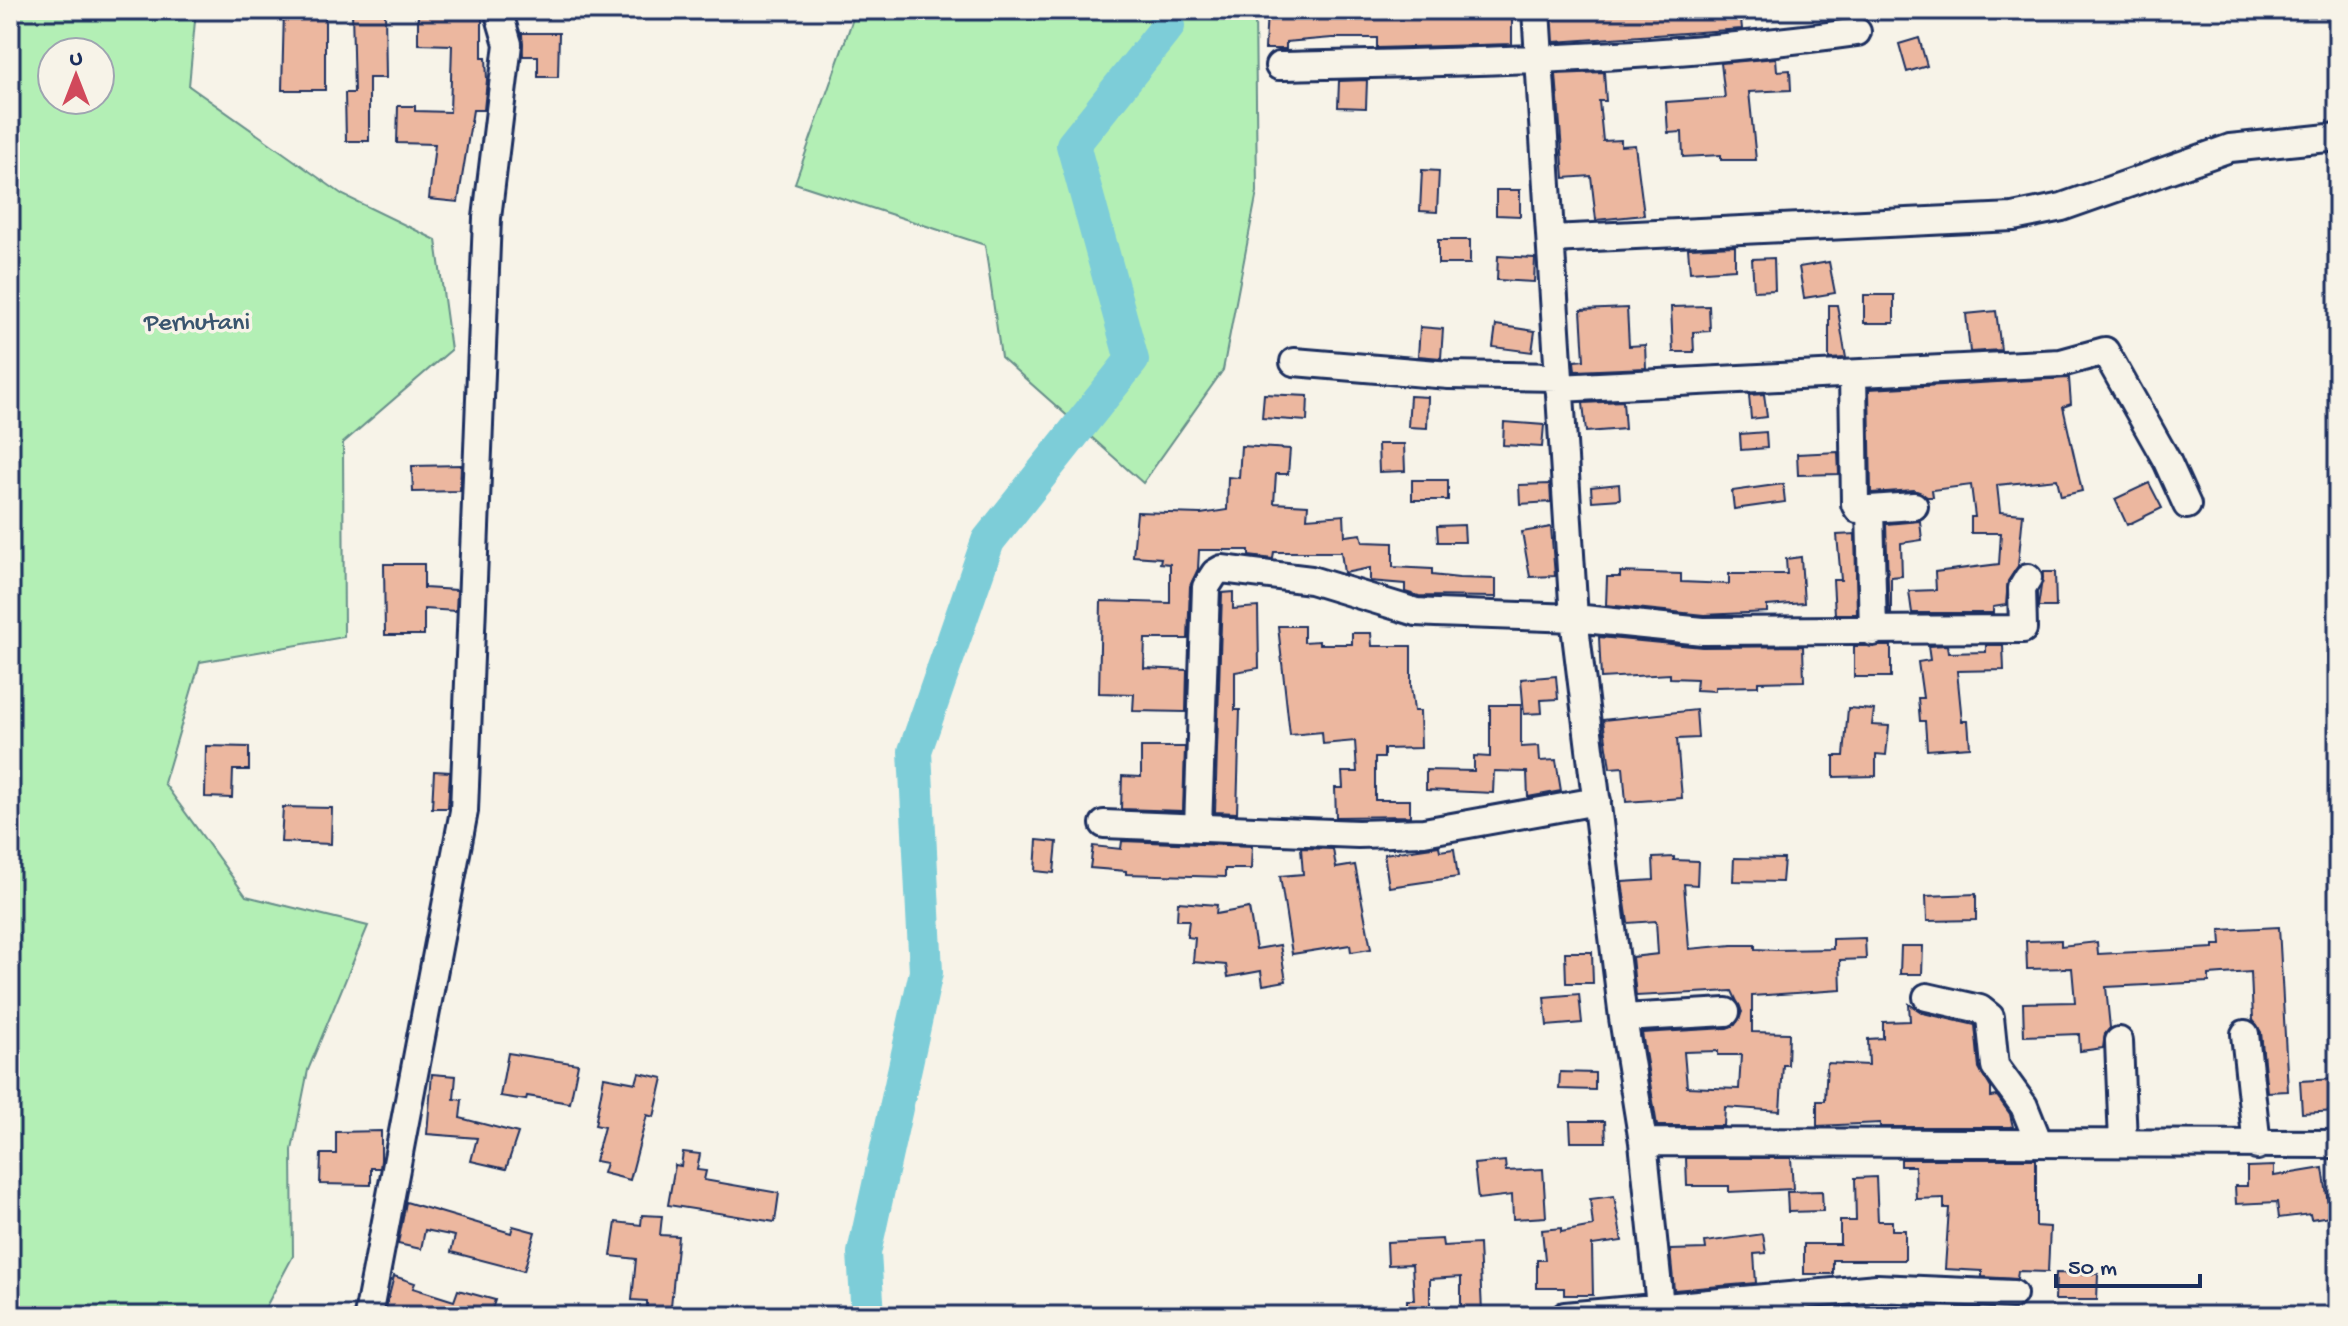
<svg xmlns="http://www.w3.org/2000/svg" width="2348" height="1326" viewBox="0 0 2348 1326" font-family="'Gochi Hand',sans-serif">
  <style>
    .green { fill: #b3efb5; stroke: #678f8a; stroke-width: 2; fill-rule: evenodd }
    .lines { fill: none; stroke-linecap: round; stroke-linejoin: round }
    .river { stroke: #7dcdd8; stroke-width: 34 }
    .building { fill: #ecb79f; stroke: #1b2f5e; stroke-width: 2; fill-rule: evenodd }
    .minor-casing { stroke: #1b2f5e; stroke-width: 32 }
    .minor { stroke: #f7f3e8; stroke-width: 26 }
    .labels { text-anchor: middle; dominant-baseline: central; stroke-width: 7; stroke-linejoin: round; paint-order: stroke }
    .park-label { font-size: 26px; fill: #39556f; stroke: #f7f3e8 }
  </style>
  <rect width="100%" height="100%" fill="#f7f3e8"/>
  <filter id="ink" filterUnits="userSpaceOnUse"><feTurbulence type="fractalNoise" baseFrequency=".0125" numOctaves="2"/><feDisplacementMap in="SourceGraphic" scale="16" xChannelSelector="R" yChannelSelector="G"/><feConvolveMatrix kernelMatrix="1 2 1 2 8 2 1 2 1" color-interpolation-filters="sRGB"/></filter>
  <g filter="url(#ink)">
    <path class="green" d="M10 10H196L189 86 343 195 436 240 451 350 343 443 344 637 200 662 164 783 246 896 368 926 308 1070 292 1150 293 1256 261 1316H10ZM52 52H100V100H52Z
      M856 10H1255L1257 192 1223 370 1143 483 1001 357 985 245 795 183Z"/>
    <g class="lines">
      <path class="river" d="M868 1316 864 1253 926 972 915 751 988 541 1132 360 1073 145 1168 26 1164 10"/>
    </g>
    <path class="building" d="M284 10H325V90H282Z
      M352 10H385L386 78H369V141H346L345 93H354Z
      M418 10H482V57H486L487 80 484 110H473L458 202 429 199 435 144 397 143 398 106H415V111L450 112 452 45 418 44Z
      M1267 10H1327V16H1377V11L1512 10V44L1377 48V38H1332L1286 42V49H1265Z
      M1552 10H1740L1742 29 1554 42Z
      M522 33H559L558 77H538V56H523Z
      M1919 38 1927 66 1907 72 1899 44Z
      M1776 58 1777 71 1790 70 1791 90 1749 92 1756 160H1721V155L1683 157 1682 132 1668 133 1666 102 1725 98 1721 63Z
      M1604 72 1606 101H1599L1603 141 1621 140V146L1635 145 1644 215 1596 220 1591 176 1564 178 1556 74Z
      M1367 80 1366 108 1338 107 1339 81Z
      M1422 170 1439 171 1437 212 1420 211Z
      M1496 190H1520V216L1496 215Z
      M1438 240H1470V264H1438Z
      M1735 246V269L1690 272 1688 248Z
      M1498 256 1535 258 1534 282 1497 280Z
      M1774 258 1775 290 1754 291 1752 259Z
      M1829 262 1835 293 1804 298 1799 267Z
      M1864 295H1894V323H1864Z
      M1829 305H1837L1846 358 1829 359Z
      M1709 306 1710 331 1693 332 1694 352H1673L1671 307Z
      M1627 308 1629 346 1645 345 1646 368 1575 371 1574 361 1584 360 1581 310Z
      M1996 311 2001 350 1970 352 1966 314Z
      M1496 325 1535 331 1532 352 1493 347Z
      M1420 327 1443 329 1441 358 1418 356Z
      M2069 378 2071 404 2063 407 2082 491 2061 496 2057 479 1997 485 2000 512 2023 514 2018 566 2008 581 2006 605 1993 607V613H1912L1909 591 1936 590 1935 572 1999 564 2001 533H1971V517H1975L1971 485 1932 490 1933 497H1927L1914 490 1871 493 1869 389Z
      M1264 394 1308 396 1307 421 1262 418Z
      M1764 394 1767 417 1751 419 1749 395Z
      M1410 396 1428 397 1427 428 1408 427Z
      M1623 401 1625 429 1586 432 1583 403Z
      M1504 422 1544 425 1542 447 1503 445Z
      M1766 432 1767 448 1741 450 1740 434Z
      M1378 444H1404L1405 471 1379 472Z
      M1241 446 1290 449 1288 474H1276L1274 503 1308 505 1307 518 1344 515 1345 536 1361 534 1363 542 1393 543V567L1432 569V575L1459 578 1496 579V597L1419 596 1405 592V584L1370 581V568L1344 573 1341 552H1274L1273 559 1249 556V550H1199L1198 569 1190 586 1188 639H1145L1144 668 1187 670 1186 712 1133 711 1134 694 1099 693 1101 601 1170 603V564L1160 563 1161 558 1133 556 1137 512 1201 514 1227 510 1228 477 1239 478Z
      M1838 452 1839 474 1798 475 1797 454Z
      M461 465 460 491 413 492 412 466Z
      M1412 480H1448V500H1412Z
      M2149 483 2162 508 2127 525 2115 499Z
      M1550 484 1551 502 1520 504 1519 485Z
      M1619 484 1620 499 1592 501 1591 487Z
      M1783 484 1785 502 1734 509 1732 491Z
      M1920 521 1922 540 1901 543 1902 576 1891 577V614H1889L1886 524Z
      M1464 525 1465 542H1438L1437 526Z
      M1551 527 1555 576 1530 577 1522 532Z
      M1855 534 1857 614H1835L1833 580H1841L1837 535Z
      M1801 557 1804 603 1767 606V612L1704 615 1606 605 1607 577H1620V572L1681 574V582L1729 584V574H1787L1786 559Z
      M384 564H424V588L457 590 456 611 424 609V635H385Z
      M2043 572H2055L2056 607H2038Z
      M1233 592V609L1258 607 1259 668 1235 672V710H1240L1237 813 1215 812 1222 593Z
      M1278 626H1304V642L1319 641V644H1352V633H1371L1372 646H1411V686L1414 711H1420L1421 748 1384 749V758H1375V800H1410V816L1336 817 1335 788H1343L1342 772H1357L1355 741 1323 744 1322 732 1290 735Z
      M1599 637 1702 647 1803 646 1804 681 1758 682V686L1715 687V691L1696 690 1697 679 1670 678V674L1601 678Z
      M1947 645 1948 653 1986 652V645H2003L2004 670 1957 671 1962 721H1968L1970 747 1927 750 1925 721H1920L1918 698H1923L1918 662 1930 660 1928 646Z
      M1854 646H1891V677H1854Z
      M1556 676 1558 699 1541 700 1542 713 1524 714 1521 679Z
      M1490 705H1521V747L1539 746 1540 761 1556 760 1561 791 1528 797 1527 772 1494 771 1493 793 1426 790V770L1474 771V756L1490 757Z
      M1848 708 1874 710 1872 725 1889 726 1886 755 1876 754V776L1834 777V756H1844Z
      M1696 710 1698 738 1677 739 1682 798 1626 802 1623 767 1610 768 1603 720Z
      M206 746 249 747V770H233L232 798 205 797Z
      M1141 747H1185L1183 811 1121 809 1122 776 1141 777Z
      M434 771 450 772 448 808H432Z
      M283 807 332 808 331 844 281 842Z
      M1037 840 1057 842 1054 873 1035 871Z
      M1122 841 1252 846 1251 869H1225V877L1126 874V871L1090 868 1093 846 1121 849Z
      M1439 846 1440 851 1454 849 1458 877 1389 887 1384 854Z
      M1301 848 1333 849 1336 868 1355 865 1371 949 1351 952 1350 945 1292 954 1280 876 1303 874Z
      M1674 857V860L1698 861 1697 885 1684 884 1689 949 1732 945H1755V949L1775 950 1833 949V939L1865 938 1866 959 1840 960 1841 990 1752 996V1032L1789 1033 1788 1065H1783L1780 1111 1725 1107 1724 1126H1657L1642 1033 1727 1028 1735 1025 1742 1012 1732 991 1636 996 1632 957 1658 954 1656 921 1628 923 1622 882 1654 880 1653 858ZM1718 1051V1055H1741L1739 1089 1687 1087 1684 1052Z
      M1734 858 1784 859 1782 882 1733 881Z
      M1976 894V920L1927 921 1926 896Z
      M1178 902 1217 905 1216 914 1249 908 1256 949 1280 945 1286 981 1263 985 1261 971 1228 977 1226 965 1193 962 1195 938 1187 937 1189 920H1177Z
      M2279 927 2288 1091 2267 1092 2261 1032 2253 1020 2251 972 2209 975V982L2106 987 2110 1028 2105 1034 2103 1048 2080 1051 2079 1034 2024 1036 2023 1003 2075 1002 2072 968 2027 969 2026 941 2061 940V946L2097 942 2098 954 2214 948V945H2221L2220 930Z
      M1901 946H1923L1922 974H1900Z
      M1565 952H1592L1593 983H1566Z
      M1579 994 1582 1023 1547 1026 1544 997Z
      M1909 1004 1923 1013 1975 1025 1979 1068 1991 1088V1097L1997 1096 2010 1114 2013 1127H1880V1123L1817 1126V1101H1825L1827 1063 1869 1065 1868 1039 1883 1038V1022L1910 1021Z
      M508 1053 578 1064 570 1103 527 1096 526 1100 500 1096Z
      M1560 1072 1595 1073V1090L1559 1089Z
      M639 1073 663 1078 654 1117 647 1115 630 1180 603 1173 606 1163 595 1161 604 1127 595 1125 604 1077 636 1083Z
      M432 1074 456 1076 454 1099 462 1100 460 1118 518 1133 506 1169 471 1161 477 1138 427 1134Z
      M2335 1079 2337 1111 2302 1113 2300 1081Z
      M1570 1121H1605L1606 1142H1571Z
      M381 1131V1160L380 1168H371V1185L320 1184 321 1154H336V1132Z
      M683 1152 700 1154 697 1170 706 1171 704 1180 779 1193 775 1222 668 1205 675 1165 681 1166Z
      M1686 1158H1791L1793 1189 1729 1192V1186H1687Z
      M1901 1159H2036V1226L2050 1227 2048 1272 2018 1271 2017 1279 1982 1277V1271L1945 1269 1949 1208H1944V1198L1916 1199 1915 1166H1901Z
      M1505 1161 1506 1171 1543 1169 1546 1217 1513 1219 1512 1195 1478 1199 1474 1164Z
      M2274 1166V1176L2323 1168 2330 1216 2311 1219 2310 1214 2279 1218 2277 1202 2236 1204 2235 1186H2247V1167Z
      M1876 1177 1878 1221H1892V1230H1905V1260H1833V1274H1804V1244H1840V1221H1856L1855 1178Z
      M1822 1191 1823 1211 1788 1212 1787 1192Z
      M1614 1196 1622 1241 1592 1245 1593 1295H1564V1288H1537V1260H1545L1542 1230 1561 1228V1232L1593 1226 1590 1199Z
      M406 1202 511 1233 513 1226 535 1232 524 1271 451 1252 455 1236 425 1230 421 1249 398 1244Z
      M642 1215 662 1216 660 1235 678 1236 670 1316H647V1301L632 1300 636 1259 611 1256 616 1222 641 1225Z
      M1763 1234 1766 1253 1754 1254 1756 1283 1674 1290 1670 1250 1706 1249 1705 1242Z
      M1442 1239 1443 1246 1479 1244 1482 1312 1461 1313V1277L1430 1279V1316H1407V1300H1414L1412 1264 1388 1265 1387 1242Z
      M2056 1273 2098 1274 2097 1300H2055Z
      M394 1276 415 1283 413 1288 454 1301 458 1290 495 1300 490 1316H397L385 1312Z
      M1877 1304 1926 1306V1316H1838V1308Z"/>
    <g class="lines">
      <defs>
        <path id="minor" d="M1536 10 1574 618 1623 1018 1643 1142 1661 1316
          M1279 66C1472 62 1665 59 1857 32
          M1551 239 2013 217 2062 207 2230 148 2338 137
          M1294 362 1449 375 1559 377
          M1853 374 1855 504 1858 509H1870L1873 632
          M1559 388 2061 363 2105 351 2167 461 2187 505
          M1870 509 1914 506
          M1104 824 1358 834 1424 832 1597 801
          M1198 828 1206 587 1215 573 1222 569 1311 580 1416 612 1436 613 1574 618 1703 631 2023 629 2022 588 2028 578
          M1927 997 1980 1009 1990 1017 1995 1066 2024 1106 2038 1141
          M1623 1018 1726 1012
          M2245 1034 2257 1146
          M2119 1041 2123 1143
          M1643 1142 2338 1144
          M368 1316 464 811 487 218 508 44 498 10
          M1565 1316 1877 1288 2013 1294"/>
      </defs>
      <use href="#minor" class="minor-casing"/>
      <use href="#minor" class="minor"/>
    </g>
  </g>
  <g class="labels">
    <g class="park-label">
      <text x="197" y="324">Perhutani</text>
    </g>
  </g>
  <rect width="2348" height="1326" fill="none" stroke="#f7f3e8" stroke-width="40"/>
  <rect x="20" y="20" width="2308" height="1286" fill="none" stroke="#1b2f5e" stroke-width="3" filter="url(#ink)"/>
  <g transform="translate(76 76)"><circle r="38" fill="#f7f3e8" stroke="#9fa5b1" stroke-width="2"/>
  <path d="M0-6L14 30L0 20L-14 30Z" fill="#d1495b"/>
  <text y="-12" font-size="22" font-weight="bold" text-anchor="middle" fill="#1b2f5e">U</text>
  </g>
  <path d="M2056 1274v12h144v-12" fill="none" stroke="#1b2f5e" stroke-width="4"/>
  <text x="2068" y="1274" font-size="24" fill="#1b2f5e" stroke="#f7f3e8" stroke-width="6" paint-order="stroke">50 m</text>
</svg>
